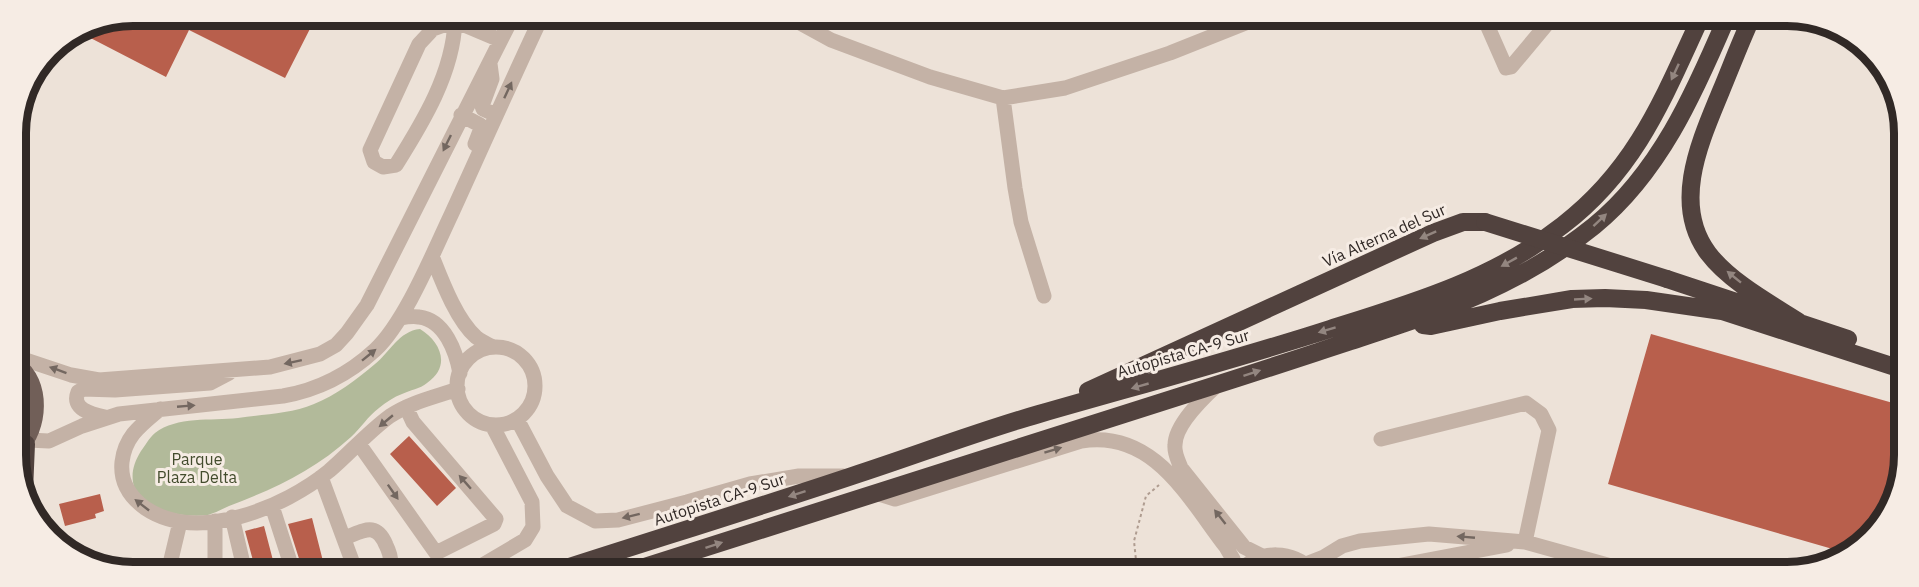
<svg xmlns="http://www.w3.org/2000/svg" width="1919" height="587" viewBox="0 0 1919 587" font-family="'IBM Plex Sans',sans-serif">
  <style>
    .green { fill: #b2ba9a }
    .building { fill: #b85f4c }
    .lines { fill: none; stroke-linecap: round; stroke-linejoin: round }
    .path { stroke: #af9c90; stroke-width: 2; stroke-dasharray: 3 3; stroke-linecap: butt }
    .minor { stroke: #c4b2a6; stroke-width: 15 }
    .major { stroke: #715f58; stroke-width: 15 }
    .highway { stroke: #51423e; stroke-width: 18 }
    .highway-bridge { stroke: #51423e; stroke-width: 18 }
    .oneway { fill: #938680 }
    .oneway2 { fill: #736760 }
    .labels { text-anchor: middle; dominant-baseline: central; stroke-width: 6; stroke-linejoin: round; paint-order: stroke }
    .street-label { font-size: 16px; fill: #312926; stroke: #f6ece4 }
    .park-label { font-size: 16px; fill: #434c2d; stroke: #f6ece4 }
    .rim { fill: none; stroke: #312926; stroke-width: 8 }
  </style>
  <rect width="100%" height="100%" fill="#ede2d8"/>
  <path class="green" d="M33 74 16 233C16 186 6 114 33 74Z
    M420 329C440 341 452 366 427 383 420 389 410 390 402 394 394 397 386 402 379 408 368 416 361 428 351 437 315 470 274 489 229 506 222 509 215 513 208 515 195 517 180 515 167 512 155 509 139 502 135 490 130 476 133 464 141 451 145 446 149 438 155 433 177 416 211 421 238 418 264 414 290 414 314 404 335 396 357 379 375 364 390 352 399 331 420 329Z"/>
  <path class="building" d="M133 15H317L285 78 189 30 166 77 77 31 88 24Z
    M1651 334 1900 405V484L1864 543 1843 552 1608 484Z
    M409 436 456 488 437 506 390 454Z
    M100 494 104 511 95 514 96 518 65 526 59 504Z
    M312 518 325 569 302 568 288 524Z
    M264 526 275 568H255L245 531Z"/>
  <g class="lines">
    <path class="path" d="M1137 570 1134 541 1146 496 1159 485"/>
    <path class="minor" d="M453 16 455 21 433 29 419 44 370 150 374 162 383 167 396 165C423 122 453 73 455 21L500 40
      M789 17 831 40 930 77 1003 98 1065 88 1170 53 1258 18
      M1484 18 1506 68 1511 67 1547 24 1546 18
      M490 64 492 79 482 106 483 109 496 115
      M1003 98 1015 188 1021 222 1044 296
      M461 115 480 125V131L475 144
      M432 256C442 281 456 319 476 337 481 341 487 344 493 347
      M400 318C406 317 413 316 419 317 445 320 456 352 460 373
      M457 386a39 39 0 1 1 78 0a39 39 0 1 1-78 0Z
      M17 357 71 375 99 380 270 367 320 354 336 345 347 333 367 305 513 16
      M1216 386C1202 399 1175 425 1175 445 1174 453 1178 460 1181 468L1244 547 1262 556
      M160 409C141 425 125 436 122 462 120 482 130 497 145 508 198 544 285 507 329 471 350 453 368 432 390 416 411 402 435 397 458 389
      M105 417C91 414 71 409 78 392L83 389 115 390 210 383 229 373
      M517 419 547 476 567 506 595 521 618 520 687 502 750 484 799 476H843
      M1381 439 1526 403 1541 414 1549 430 1525 542
      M28 440 49 441 82 426 119 414 283 396C318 390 349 374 375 350 405 322 433 253 451 215 481 149 511 82 542 16
      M359 444 436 553 494 524 496 519 413 422 406 407
      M321 477 355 569
      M876 493 895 499 1081 441C1154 429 1188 498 1226 547L1233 559 1236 571
      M272 506 292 568
      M232 517 244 568
      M344 538C364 531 376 521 386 545 390 553 392 561 390 569
      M1306 564 1324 557 1342 546 1360 541 1429 534 1525 542 1629 571
      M169 568 180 522
      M215 568V521
      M476 569 525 540 533 527 532 502 492 425
      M1240 571C1261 549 1292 550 1313 571
      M1370 571 1507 545"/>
    <path class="major" d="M17 364C44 382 41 429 19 450"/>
    <path class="highway" d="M1751 19C1740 43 1731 67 1721 91 1701 140 1671 203 1708 253 1729 281 1769 303 1799 322
      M1667 279 1848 339
      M1423 325 1431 326 1500 311 1572 299 1605 298 1646 300 1722 311 1901 369
      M1088 391 1433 233 1463 222H1485
      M24 491 26 444
      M563 569C659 538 756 508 852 476 914 456 976 432 1039 414 1136 386 1234 360 1330 329 1413 303 1494 279 1563 225 1636 169 1663 99 1700 19
      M638 569C820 511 1002 453 1184 395 1239 378 1293 360 1348 342 1439 312 1517 288 1594 226 1659 173 1694 94 1726 19"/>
    <path class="highway-bridge" d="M1485 222 1667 279"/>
  </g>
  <defs><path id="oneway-solid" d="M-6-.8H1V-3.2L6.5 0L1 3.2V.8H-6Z" transform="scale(1.5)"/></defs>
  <g class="oneway">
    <use href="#oneway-solid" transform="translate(1675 72) rotate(115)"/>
    <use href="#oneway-solid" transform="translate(1600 220) rotate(-43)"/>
    <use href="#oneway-solid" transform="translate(1428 235) rotate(156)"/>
    <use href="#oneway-solid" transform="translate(1509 262) rotate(151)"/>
    <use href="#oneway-solid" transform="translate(1734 277) rotate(-141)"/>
    <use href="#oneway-solid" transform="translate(1583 299) rotate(-3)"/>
    <use href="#oneway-solid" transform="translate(1327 330) rotate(163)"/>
    <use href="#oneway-solid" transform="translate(1252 373) rotate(-18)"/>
    <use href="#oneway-solid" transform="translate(1140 386) rotate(164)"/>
    <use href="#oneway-solid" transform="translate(797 494) rotate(162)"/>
    <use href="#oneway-solid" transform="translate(714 545) rotate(-18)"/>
  </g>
  <g class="oneway2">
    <use href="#oneway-solid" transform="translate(508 90) rotate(-65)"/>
    <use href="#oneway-solid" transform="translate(447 143) rotate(116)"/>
    <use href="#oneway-solid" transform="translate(369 355) rotate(-39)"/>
    <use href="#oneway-solid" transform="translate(293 362) rotate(168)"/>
    <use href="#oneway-solid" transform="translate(58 370) rotate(-160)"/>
    <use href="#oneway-solid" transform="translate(186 406) rotate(-5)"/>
    <use href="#oneway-solid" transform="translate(386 421) rotate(140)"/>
    <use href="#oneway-solid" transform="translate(1053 450) rotate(-17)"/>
    <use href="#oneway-solid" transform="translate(465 482) rotate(-131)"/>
    <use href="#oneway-solid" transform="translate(393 492) rotate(55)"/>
    <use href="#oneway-solid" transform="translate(142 505) rotate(-142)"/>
    <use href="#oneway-solid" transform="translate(631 516) rotate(166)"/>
    <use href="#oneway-solid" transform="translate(1220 517) rotate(-128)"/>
    <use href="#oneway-solid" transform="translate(1466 537) rotate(-175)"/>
  </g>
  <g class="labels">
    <g class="street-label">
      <text transform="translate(1384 235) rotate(-24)">Vía Alterna del Sur</text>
      <text transform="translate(1183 353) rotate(-16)">Autopista CA-9 Sur</text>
      <text transform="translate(719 499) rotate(-18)">Autopista CA-9 Sur</text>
    </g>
    <g class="park-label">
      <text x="197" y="459">Parque<tspan x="197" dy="18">Plaza Delta</tspan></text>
    </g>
  </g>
  <path d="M0 0H1919V587H0ZM133 26H1787A107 107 0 0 1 1894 133V455A107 107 0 0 1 1787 562H133A107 107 0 0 1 26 455V133A107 107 0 0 1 133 26Z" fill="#f6ece4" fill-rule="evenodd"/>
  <path class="rim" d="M133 26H1787A107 107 0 0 1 1894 133V455A107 107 0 0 1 1787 562H133A107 107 0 0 1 26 455V133A107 107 0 0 1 133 26Z"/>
</svg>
